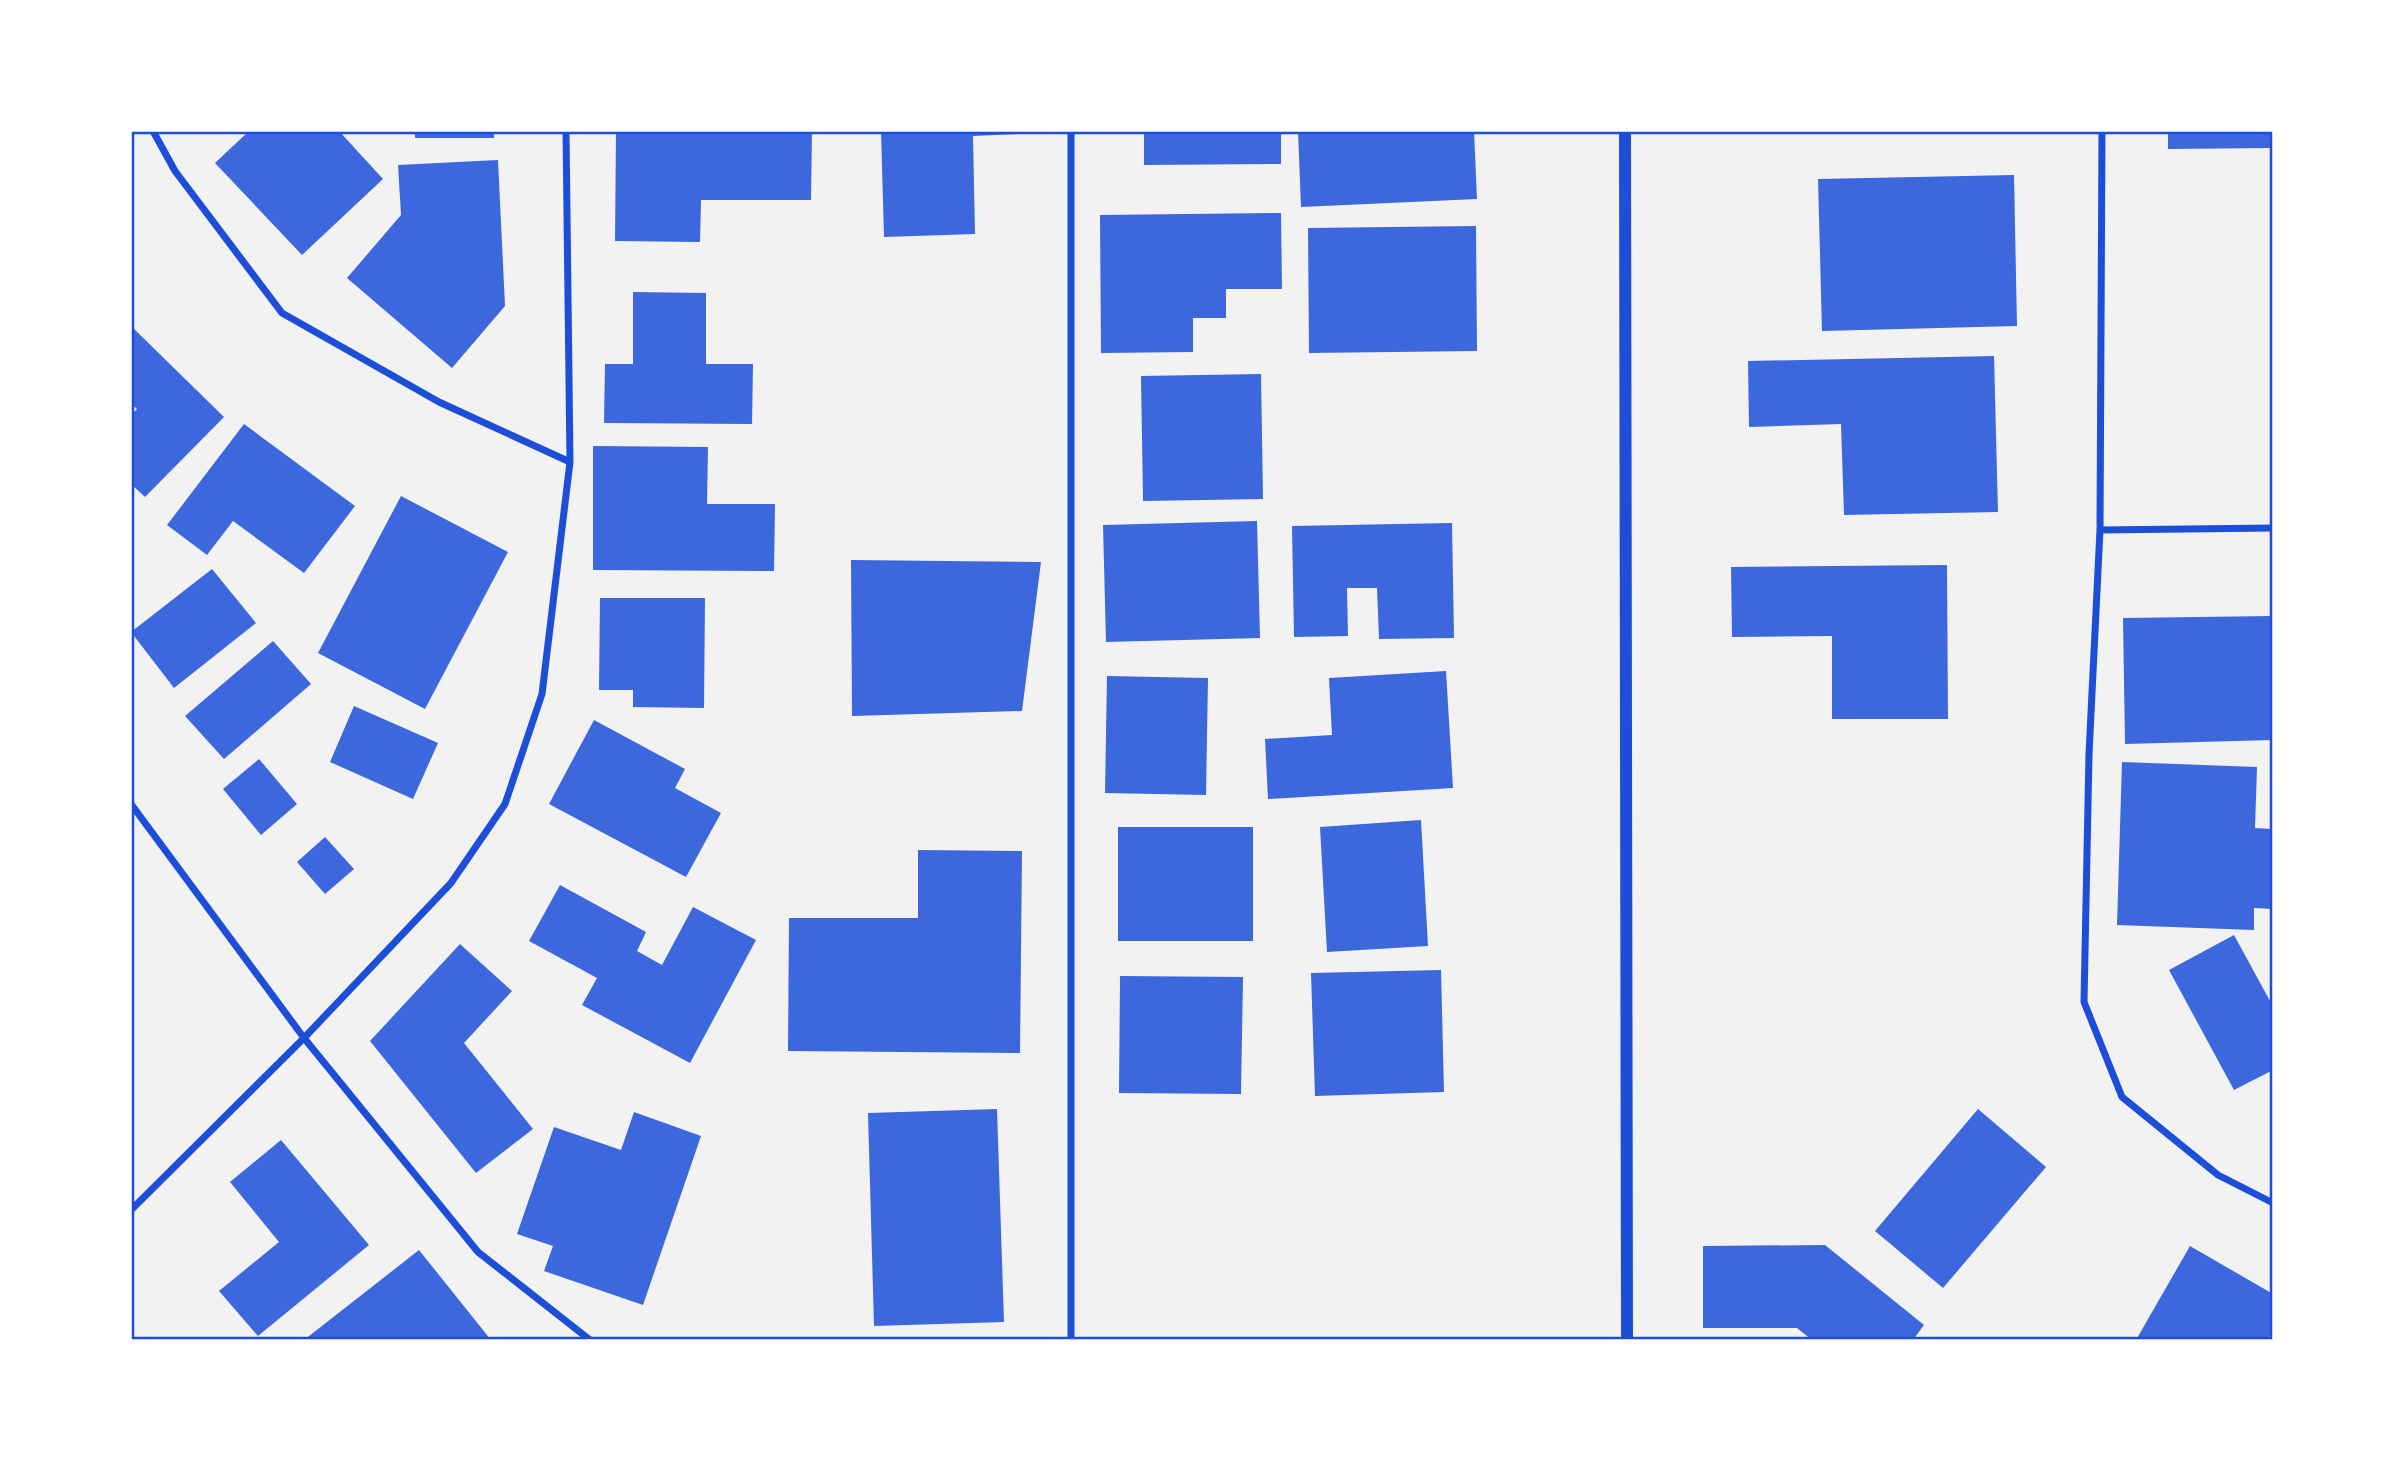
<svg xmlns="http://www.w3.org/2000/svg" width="2404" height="1471" viewBox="0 0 2404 1471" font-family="'Nunito Sans',sans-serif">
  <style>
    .building { fill: #3d67dc }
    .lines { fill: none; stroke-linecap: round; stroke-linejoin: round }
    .minor { stroke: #1d4ed8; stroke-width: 7 }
    .tertiary { stroke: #1d4ed8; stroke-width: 12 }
    .neatline { fill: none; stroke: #1d4ed8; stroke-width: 2.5 }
  </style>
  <rect width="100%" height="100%" fill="#f2f2f2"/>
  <path class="building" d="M249 131H339L383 179 302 255 215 163Z
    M415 131H494V138H415Z
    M616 131H812L811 200H701L700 242 615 241Z
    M881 131H1018V134L973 136 975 234 884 237Z
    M1144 131H1281V164L1144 165Z
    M1298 131H1474L1477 199 1301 207Z
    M2168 131H2273V148L2168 149Z
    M498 160 505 306 452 368 347 278 401 215 398 165Z
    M2014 175 2017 326 1822 331 1818 179Z
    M1281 213 1282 289H1226V318H1193V352L1101 353 1100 215Z
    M1476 226 1477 351 1309 353 1308 228Z
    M633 292 706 293V364H753L752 424 604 423 605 364H633Z
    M131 326 224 417 145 497 131 484V415L137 409 131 404Z
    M1994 356 1998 512 1844 515 1841 424 1749 427 1748 361Z
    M1261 374 1263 499 1143 501 1141 376Z
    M244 424 355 506 304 573 233 521 207 555 167 525Z
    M593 446 708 447 707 504H775L774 571 593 570Z
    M401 496 508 552 425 709 318 653Z
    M1257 521 1260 638 1106 642 1103 525Z
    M1452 523 1454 638 1379 639 1377 588H1347L1348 636 1294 637 1292 526Z
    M851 560 1041 562 1022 711 852 716Z
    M1947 565 1948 719H1832V636L1732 637 1731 567Z
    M212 569 256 623 174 688 131 632Z
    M600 598H705L704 708 633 707V690H599Z
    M2272 616 2273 740 2125 744 2123 618Z
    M273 641 311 684 224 759 185 716Z
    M1446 671 1453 788 1268 799 1265 739 1332 735 1329 678Z
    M1107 676 1208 678 1206 795 1105 793Z
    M354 706 438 743 413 799 330 762Z
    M594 720 685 769 675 788 721 813 686 877 549 804Z
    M259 759 297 804 261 835 223 789Z
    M2122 762 2257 767 2255 828 2273 829V909L2254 908V930L2117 925Z
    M1421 820 1428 946 1327 952 1320 827Z
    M1118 827H1253V941H1118Z
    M325 837 354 869 325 894 297 862Z
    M918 850 1022 851 1020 1053 788 1051 789 918H918Z
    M560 885 646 932 637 951 662 965 693 907 756 940 690 1063 582 1005 597 978 529 941Z
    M2234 935 2270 1001 2273 999V1070L2234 1090 2169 970Z
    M460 944 512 991 464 1043 533 1129 476 1173 370 1041Z
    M1441 970 1444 1092 1315 1096 1311 973Z
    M1120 976 1243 977 1241 1094 1119 1093Z
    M997 1109 1004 1322 874 1326 868 1113Z
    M1978 1109 2046 1167 1943 1288 1875 1231Z
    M634 1112 701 1136 643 1305 544 1271 553 1246 517 1234 554 1127 621 1150Z
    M281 1140 369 1245 258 1336 219 1291 279 1242 230 1182Z
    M1825 1245 1924 1325 1913 1340H1812L1797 1328H1703V1246Z
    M2190 1246 2273 1294V1331L2267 1340H2136Z
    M419 1250 491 1340H304Z"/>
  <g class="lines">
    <path class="minor" d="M153 131 175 171 282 313 439 402 570 462
      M1071 131V1340
      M2102 131 2100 530 2089 754 2084 1002 2122 1097 2218 1175 2273 1203
      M2100 530 2273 528
      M131 804 304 1038 478 1252 590 1340
      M131 1210 304 1038 451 883 505 804 542 694 570 462 566 131"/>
    <path class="tertiary" d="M1625 131 1627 1340"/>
  </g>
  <rect width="2404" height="1471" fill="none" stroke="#ffffff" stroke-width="266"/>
  <rect x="133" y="133" width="2138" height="1205" class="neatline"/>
</svg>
